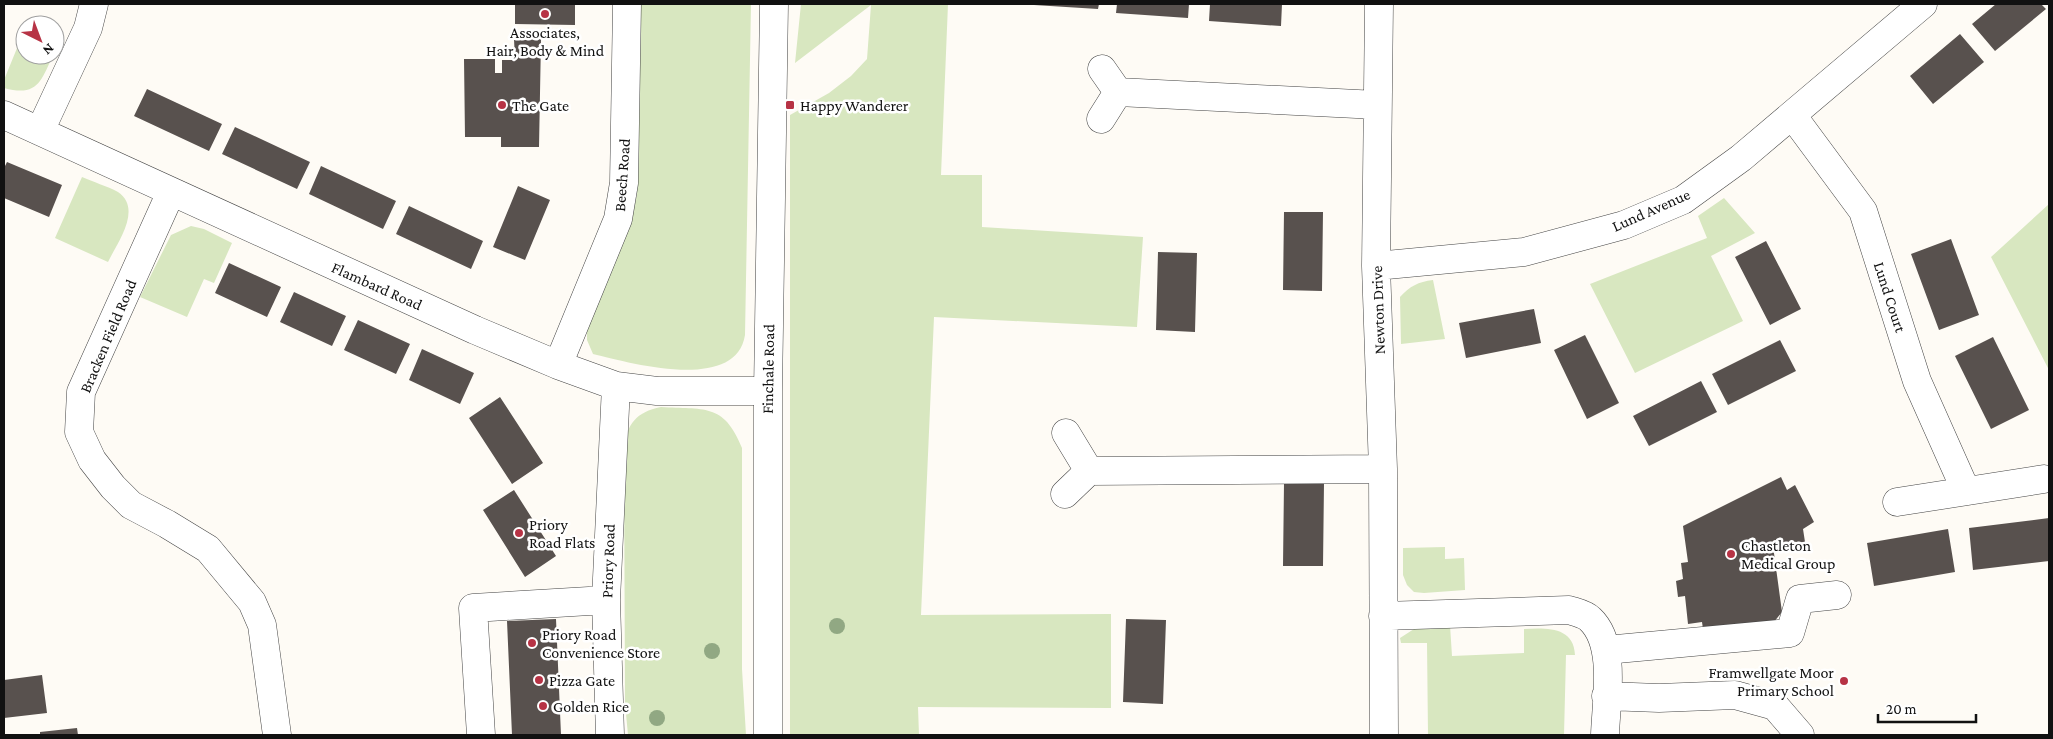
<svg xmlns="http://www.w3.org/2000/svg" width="2053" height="739" viewBox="0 0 2053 739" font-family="'Crimson Pro',serif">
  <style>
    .green { fill: #d8e7c0 }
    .building { fill: #58514e }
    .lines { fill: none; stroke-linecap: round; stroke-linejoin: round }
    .minor-casing { stroke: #444; stroke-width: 29 }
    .minor { stroke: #fff; stroke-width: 28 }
    .tree { fill: #91a883 }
    .poi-dot { fill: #b73345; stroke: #fff; stroke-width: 2 }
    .labels { text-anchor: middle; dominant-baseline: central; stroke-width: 5; stroke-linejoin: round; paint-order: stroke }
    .poi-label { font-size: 16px; fill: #111; stroke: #fff; text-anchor: start }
    .street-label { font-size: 16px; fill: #111; stroke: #fff }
  </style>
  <rect width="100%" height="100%" fill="#fefbf5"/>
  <path class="green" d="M641 4H751L745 335C736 393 630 363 593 354L587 340V329L631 219 637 195Z
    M801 4H948L941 175H982V227L1143 237 1137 327 934 317 921 615 1111 614V708L918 707 919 735H790V115L829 93 851 76 867 59 871 5 795 63Z
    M24 31 25 55H53C41 82 37 97 4 88V80Z
    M82 177C93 182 107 186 118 192 143 209 117 243 108 262L55 238Z
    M1724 198 1755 233 1711 256 1743 321 1635 373 1590 284 1707 238 1698 216Z
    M2049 204V370L1991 257Z
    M191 226 204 229 232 243 214 283 204 279 187 317 140 297 171 235Z
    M1433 280 1445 339 1401 344 1400 297C1410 286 1418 282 1433 280Z
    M661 407C703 410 724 402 742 448V669L746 735H628L625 703 624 448C627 424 636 412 661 407Z
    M1445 547V559L1464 558 1465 590 1424 593 1414 592 1407 585 1403 575V548Z
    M1450 625 1452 656 1524 653V629C1545 628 1574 626 1575 655H1566L1564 735H1428L1427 643H1401L1400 638 1414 629Z"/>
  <path class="building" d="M515 4H575V25L515 24Z
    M1034 4H1099L1098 9 1034 5Z
    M1117 4H1189L1188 18 1116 13Z
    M1210 4H1282L1281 26 1209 21Z
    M1996 4H2041L2046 9 1995 51 1972 24Z
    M1960 34 1984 62 1933 104 1910 76Z
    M514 39H541L539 147H501V137H465L464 59H495V73H502V60H515Z
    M147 89 222 124 209 151 134 116Z
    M235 127 310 162 297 189 222 154Z
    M7 162 62 185 49 217 4 198V168Z
    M321 166 396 201 383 229 309 194Z
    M518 186 550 200 525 260 493 247Z
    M409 206 483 241 471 269 396 234Z
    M1284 212H1323L1322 291 1283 290Z
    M1951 239 1979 315 1939 330 1911 254Z
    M1766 241 1801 309 1770 325 1735 257Z
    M1158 252 1197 253 1195 332 1156 330Z
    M229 263 281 287 267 317 215 293Z
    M294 292 346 316 332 346 280 322Z
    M1534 309 1541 343 1466 358 1459 323Z
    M358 320 410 344 396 374 344 350Z
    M1585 335 1619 403 1587 419 1554 350Z
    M1993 337 2029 410 1991 429 1955 356Z
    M1780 340 1796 371 1728 405 1712 374Z
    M422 349 474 373 460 404 409 380Z
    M1701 381 1717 412 1649 446 1633 416Z
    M500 397 543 463 512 484 469 418Z
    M1781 477 1787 490 1795 485 1814 522 1803 529 1805 542 1773 546 1782 612 1769 628 1704 636 1702 622 1688 624 1685 596 1678 597 1676 581 1683 579 1681 563 1688 562 1683 526Z
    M1284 483H1324L1323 566H1283Z
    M514 490 556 556 525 577 483 510Z
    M2049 518V561L1973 570 1969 528Z
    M1948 529 1955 572 1874 586 1867 543Z
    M556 619 561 735H512L507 621Z
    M1126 619 1166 620 1163 704 1123 702Z
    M42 675 47 713 4 718V680Z
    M77 728 78 735H40V732Z"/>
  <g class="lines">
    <defs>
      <path id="minor" d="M1379 4 1376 266 1383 469 1384 735
        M1102 69 1118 92 1377 105
        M4 115 475 330 558 365 616 386 657 391H768
        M1792 115 1863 211 1917 381 1966 491
        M1101 119 1118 92
        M40 131 88 28 94 4
        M171 192 81 392 79 432 92 460 113 487 131 505 167 524 208 549 252 602 262 625 277 735
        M1376 266 1524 252 1624 225 1683 200 1741 158 1923 4
        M558 365 618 219 624 183 627 4
        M1066 433 1089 471 1383 469
        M1065 494 1089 471
        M1897 502 2044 479
        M1383 616 1569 610C1575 612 1585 614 1590 619 1617 644 1606 701 1605 735
        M1606 650 1790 633 1800 599 1837 595
        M1606 696 1659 698 1735 695 1775 706 1800 735
        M481 735 473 608 606 600
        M610 735 606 600 616 386
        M768 735V391L774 4"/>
    </defs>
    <use href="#minor" class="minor-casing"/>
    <use href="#minor" class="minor"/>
  </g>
  <g class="tree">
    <circle cx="837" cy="626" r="8"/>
    <circle cx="712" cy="651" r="8"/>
    <circle cx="657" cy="718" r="8"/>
  </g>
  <g class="poi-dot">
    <circle cx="545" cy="14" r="5"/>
    <circle cx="502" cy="105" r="5"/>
    <rect x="785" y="100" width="10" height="10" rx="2.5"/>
    <circle cx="519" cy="533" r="5"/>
    <circle cx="1731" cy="554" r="5"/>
    <circle cx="532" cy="643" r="5"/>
    <circle cx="539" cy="680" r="5"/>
    <circle cx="1844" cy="681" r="5"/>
    <circle cx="543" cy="706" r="5"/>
  </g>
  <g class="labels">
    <g class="poi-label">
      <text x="545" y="32" text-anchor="middle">Associates,<tspan x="545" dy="18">Hair, Body &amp; Mind</tspan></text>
      <text x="512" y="105">The Gate</text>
      <text x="800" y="105">Happy Wanderer</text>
      <text x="529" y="524">Priory<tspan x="529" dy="18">Road Flats</tspan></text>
      <text x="1741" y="545">Chastleton<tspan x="1741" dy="18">Medical Group</tspan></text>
      <text x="542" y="634">Priory Road<tspan x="542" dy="18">Convenience Store</tspan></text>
      <text x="1834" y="672" text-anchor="end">Framwellgate Moor<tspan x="1834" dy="18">Primary School</tspan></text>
      <text x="549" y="680">Pizza Gate</text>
      <text x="553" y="706">Golden Rice</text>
    </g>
    <g class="street-label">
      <text transform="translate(622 175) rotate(-86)">Beech Road</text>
      <text transform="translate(1651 210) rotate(-24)">Lund Avenue</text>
      <text transform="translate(377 286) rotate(24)">Flambard Road</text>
      <text transform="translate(1890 297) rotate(72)">Lund Court</text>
      <text transform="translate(1378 310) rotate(-92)">Newton Drive</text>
      <text transform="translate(108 336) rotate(-67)">Bracken Field Road</text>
      <text transform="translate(768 369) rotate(-89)">Finchale Road</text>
      <text transform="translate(608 561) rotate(-88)">Priory Road</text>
    </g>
  </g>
  <rect width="2053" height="739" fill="none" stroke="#111111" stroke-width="10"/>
  <g transform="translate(40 40) rotate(138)"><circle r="24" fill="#ffffff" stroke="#a0a0a0"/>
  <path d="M0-4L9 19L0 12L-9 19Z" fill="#b73345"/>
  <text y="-8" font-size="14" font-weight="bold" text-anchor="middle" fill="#111111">N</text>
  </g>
  <path d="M1878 714v8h98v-8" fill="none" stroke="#111111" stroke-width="2.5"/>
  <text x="1886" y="714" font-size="15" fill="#111111" stroke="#ffffff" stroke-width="4" paint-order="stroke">20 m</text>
</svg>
